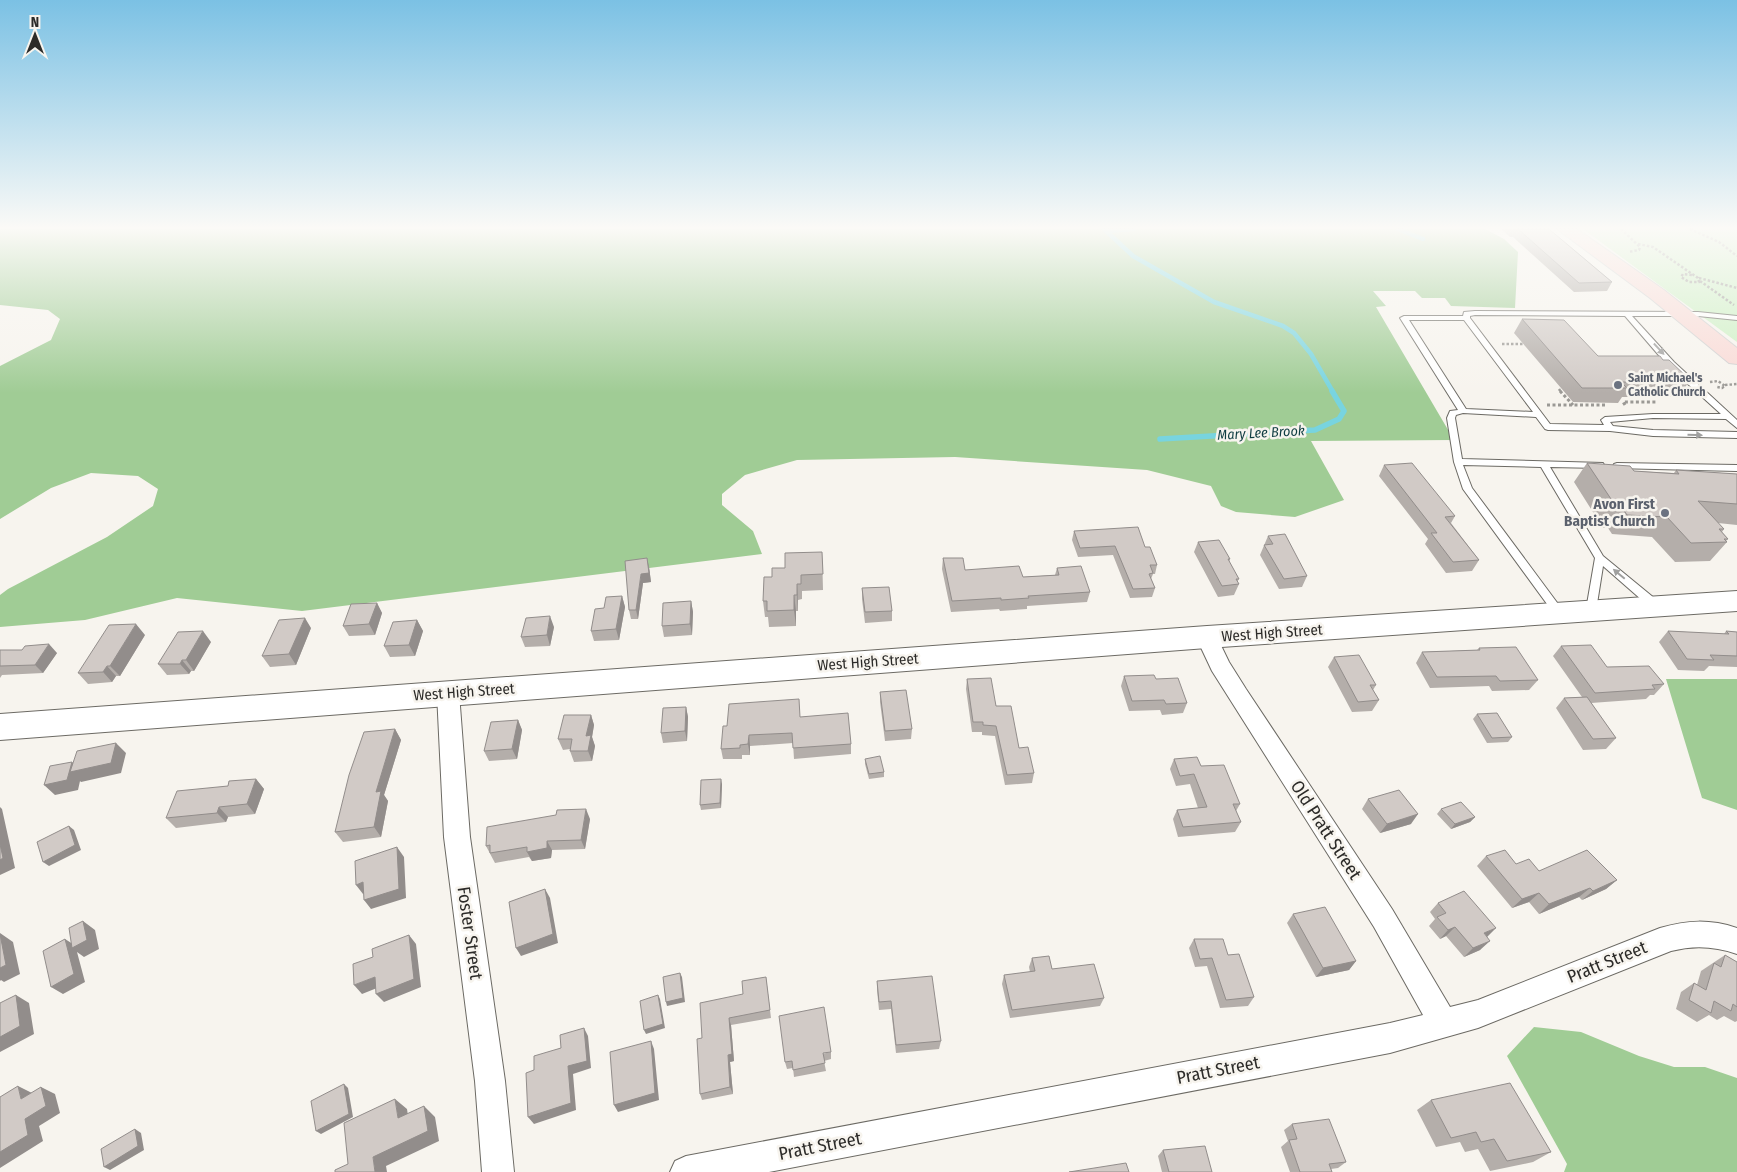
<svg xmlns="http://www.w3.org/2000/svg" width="1737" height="1172" viewBox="0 0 1737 1172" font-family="'Fira Sans Condensed',sans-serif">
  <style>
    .green { fill: #ccf0c3 }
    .forest { fill: #a0cc95 }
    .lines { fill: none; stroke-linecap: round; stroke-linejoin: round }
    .stream-far1 { stroke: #78d4df; stroke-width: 4.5 }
    .stream { stroke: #78d4df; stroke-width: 5.5 }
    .service-casing { stroke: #6c6a64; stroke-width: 2 }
    .minor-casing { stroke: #6c6a64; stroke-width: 2 }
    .secondary-casing { stroke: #6c6a64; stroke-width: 2 }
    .primary-casing { stroke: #d1d0d0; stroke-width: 2 }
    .path-far1 { stroke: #9b9995; stroke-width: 2.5; stroke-dasharray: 2.5 2; stroke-linecap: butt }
    .path { stroke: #9b9995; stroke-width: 3; stroke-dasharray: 3 2.5; stroke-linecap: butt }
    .service { fill: #fff; fill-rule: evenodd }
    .minor { fill: #fff; fill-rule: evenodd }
    .secondary { fill: #fff; fill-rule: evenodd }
    .primary { fill: #f9dad6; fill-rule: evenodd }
    .wall { fill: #b4aeaa }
    .shaded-wall { fill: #928d8b }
    .building { fill: #d1cac6; stroke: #928d8b }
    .oneway { fill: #a0a09f }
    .worship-dot { fill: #6b7280; stroke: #f7f4ee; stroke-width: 2 }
    .labels { text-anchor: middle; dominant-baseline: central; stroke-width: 5; stroke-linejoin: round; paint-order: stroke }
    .far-worship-label { font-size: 12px; font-weight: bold; fill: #5b616d; stroke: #f7f4ee; text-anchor: start }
    .far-water-label { font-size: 14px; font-style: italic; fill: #103d42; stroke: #f7f4ee }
    .worship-label { font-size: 15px; font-weight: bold; fill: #5b616d; stroke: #f7f4ee; text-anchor: end }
    .street-label { font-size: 15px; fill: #2c2b29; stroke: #f7f4ee }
    .near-street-label { font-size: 18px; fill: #2c2b29; stroke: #f7f4ee }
  </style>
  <rect width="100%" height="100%" fill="#f7f4ee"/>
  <path class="green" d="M1583 229H1737V342Z"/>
  <path class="forest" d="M0 229H1485L1504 239 1518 252 1515 308 1451 306 1445 298H1422L1415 291H1373L1386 306 1376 307 1454 440 1311 441 1344 500 1295 517 1236 512 1221 506 1211 486 1147 470 955 457 797 460 745 475 722 494V505L753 531 762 554 302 611 177 598 85 620 0 627V595L8 589 107 537 153 506 158 489 138 476 91 473 51 488 0 519V366L51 340 60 319 48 310 0 305Z
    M1666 679H1737V810L1702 798Z
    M1534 1027 1581 1032 1639 1056 1674 1067H1705L1737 1078V1172H1564L1567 1164 1507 1056Z"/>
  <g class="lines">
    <path class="stream-far1" d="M1104 229 1133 256 1214 302 1283 326 1294 333 1311 354 1333 392
      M1398 229 1423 239
      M1107 231 1133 229"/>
    <path class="stream" d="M1160 439 1315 430 1339 419 1344 411 1332 391"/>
    <defs>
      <path id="service" d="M1475 311 1698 312 1737 316V320L1698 316H1632L1674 362 1737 420V428L1726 419 1653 418 1610 422 1613 426 1653 430 1737 432V438L1653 436 1610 431 1548 430 1545 429 1536 417 1463 413 1456 415 1455 418 1462 459 1603 463 1604 465 1603 467 1600 468 1550 467 1603 556 1659 602 1660 605 1659 608H1651L1603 566 1596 610 1595 613H1587L1586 610 1595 558 1541 467 1463 465 1472 488 1564 612 1563 615H1555L1463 489 1454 462 1447 418 1450 411 1458 410 1400 318 1404 316H1463L1464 312ZM1475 315 1625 316 1668 366 1721 414H1653L1605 417 1601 420 1604 425 1550 424 1470 318V316ZM1409 320H1464L1533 412 1466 409Z
        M1617 463 1737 465V471L1614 468 1613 466 1614 464Z"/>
      <path id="minor" d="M1207 629 1214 631 1229 662 1246 689 1392 909 1450 1007 1478 1000 1660 928C1687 920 1710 919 1737 928V954C1714 946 1694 945 1671 951L1478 1028 1390 1053 769 1172H670L675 1161 686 1156 1390 1023 1423 1015 1374 927 1212 671 1196 637 1200 631Z
        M448 684 456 687 459 693 470 837 505 1081 514 1172H482L475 1081 444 837 437 693 440 687Z"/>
      <path id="secondary" d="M1737 591V611L1207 648 0 740V714L1207 626Z"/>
      <path id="primary" d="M1557 229H1577L1664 290 1737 348V364L1729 363 1650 298Z"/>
    </defs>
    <use href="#service" class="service-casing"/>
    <use href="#minor" class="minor-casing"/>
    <use href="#secondary" class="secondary-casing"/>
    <use href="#primary" class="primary-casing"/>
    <path class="path-far1" d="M1621 229 1640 247 1639 250 1628 252
      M1690 229 1719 242 1737 256
      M1638 244 1653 247 1698 278 1699 282H1689L1681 277 1683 274 1693 275
      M1699 278 1737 288
      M1700 281 1734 305
      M1502 344H1526
      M1710 382 1718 381 1725 386 1722 388 1717 387
      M1725 385 1737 384
      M1559 389 1561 392"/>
    <path class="path" d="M1560 391 1573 405
      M1547 405H1606
      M1625 405 1623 402H1657"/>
    <use href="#service" class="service"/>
    <use href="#minor" class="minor"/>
    <use href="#secondary" class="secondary"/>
    <use href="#primary" class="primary"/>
  </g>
  <path class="wall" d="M1501 229H1549L1612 282 1607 291 1574 292 1513 237H1510Z
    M1522 319 1598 356 1663 360 1690 380 1680 395H1678L1676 397H1622L1618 403 1573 402 1514 333Z
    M1587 463 1634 471 1674 473 1676 470 1737 474V525L1718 523 1724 529 1722 532 1728 539 1726 541 1727 542 1710 561 1675 562 1652 537 1612 534 1608 528H1603L1574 482Z
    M1384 465 1455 516 1451 523 1479 560 1472 571 1446 573 1425 544 1428 539 1379 476Z
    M1074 531 1145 547 1157 565 1155 574H1153L1151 579 1155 588 1152 597 1130 598 1113 555 1078 557 1072 540Z
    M1268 536 1307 576 1302 587 1279 589 1260 555Z
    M1198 542 1230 559 1229 562 1239 579 1237 582 1239 584 1234 595 1218 597 1194 552Z
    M822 552 823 590 802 591V599L798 600V611H796V626L769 627 768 617H765L763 601 772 577 785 568Z
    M943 558 965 570 1023 577 1055 575 1057 568 1090 592 1087 602 1027 606V609L1000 611 999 609 951 612 942 569Z
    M649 567 651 582 643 583 638 619H631L629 610Z
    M862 588 892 611V621L865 623 862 599Z
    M622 596 625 607 619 640 594 641 591 631 604 608Z
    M691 601 693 612 692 635 664 637 662 626Z
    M377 603 382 613 375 635 349 636 343 626Z
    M417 620 423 631 415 656 390 657 384 646Z
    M554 627 550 646 525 647 521 637Z
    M311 628 296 665 270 667 262 656Z
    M1668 631 1724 634 1726 631 1737 632V667L1709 666 1704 671 1678 670 1659 642Z
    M145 635 120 676H116L112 682 88 684 78 673Z
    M211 642 194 671H191L189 674 167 675 158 664Z
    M1561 646 1607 667 1664 684 1654 695H1650L1646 699 1591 703 1616 738 1606 749 1583 750 1556 708 1564 698 1582 697 1553 656Z
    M1479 648 1538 680 1529 690 1492 691 1489 686 1430 688 1416 663 1422 652 1477 650Z
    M0 650 57 653 43 673 2 675 0 678Z
    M1334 657 1376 685 1373 690 1379 700 1372 711 1352 712 1328 667Z
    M1124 676 1156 679 1187 703 1183 713 1162 715 1160 710 1129 711 1121 686Z
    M967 679 1019 748 1034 773 1032 783 1005 785 995 736 982 735V732H972L966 689Z
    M880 692 912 729 911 739 885 741 880 702Z
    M686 707 688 717 687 741 663 743 661 733Z
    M1477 714 1512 737 1508 742 1487 743 1473 719Z
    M591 715 594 725 592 737 595 746 592 761 574 762 570 751V749L563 750 558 739Z
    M800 717 851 744V754L794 759 793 743 750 746V755H742V759H723L721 749 727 726Z
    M518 720 522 730 517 759 489 761 484 751Z
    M395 729 401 740 384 795 388 801 381 837 343 842 335 832Z
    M865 759 884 772V777L869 779 865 764Z
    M1174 759 1201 766 1240 804 1236 811 1241 822 1235 832 1178 837 1173 819 1177 810 1198 808 1190 784 1176 786 1170 769Z
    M256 779 264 789 255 814 228 817 226 822 176 828 166 818 228 786Z
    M722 784 721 808 701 810 700 805Z
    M1368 799 1411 824 1380 833 1362 809Z
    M1441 809 1475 817 1470 822 1451 829 1437 814Z
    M590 819 585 849 552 850 551 858 532 861 529 857 495 863 486 846Z
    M1486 856 1516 864 1539 871 1617 880 1606 889 1582 900 1579 897 1539 914 1529 902 1512 908 1477 866Z
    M1438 903 1487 937 1480 950 1464 957 1446 936 1440 939 1429 926 1435 919 1430 912Z
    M1293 914 1356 961 1349 970 1316 977 1287 923Z
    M1194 939 1228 955 1254 997 1248 1006 1220 1008 1207 966 1195 967 1189 948Z
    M1725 955 1737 962V1021L1735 1022 1724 1016 1717 1020 1709 1015 1697 1022 1676 1009 1681 992 1694 983 1697 985 1701 971Z
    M1032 958 1104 998 1100 1006 1010 1018 1002 984 1004 975 1030 972 1029 967Z
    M766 977 771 1018 731 1025 734 1061 730 1062 733 1094 702 1100 700 1094 702 1038Z
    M877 981 941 1041 939 1049 896 1053 891 1009 879 1010 877 990Z
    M831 1052V1059L824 1061 826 1071 794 1077 793 1068 787 1069 785 1062Z
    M1431 1100 1551 1152 1533 1162 1490 1171 1478 1149 1465 1152 1460 1142 1436 1147 1417 1110Z
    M1292 1124 1346 1162 1338 1168 1331 1169 1332 1172H1290L1281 1147 1288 1141 1284 1130Z
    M1163 1150 1212 1172H1162L1158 1156Z"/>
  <path class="shaded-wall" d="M647 558 649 567 651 582 643 583 638 619 636 610 641 574Z
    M797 584 798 600V611L797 595Z
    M794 595 796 611V626L794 610Z
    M622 596 625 607 619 640 616 629Z
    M691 601 693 612 692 635 690 624Z
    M377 603 382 613 375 635 369 624Z
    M550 616 554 627 550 646 547 635Z
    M305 618 311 628 296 665 289 654Z
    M417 620 423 631 415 656 409 645Z
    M136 624 145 635 120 676 110 666Z
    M203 631 211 642 194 671 186 660Z
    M49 644 57 653 43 673 35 665Z
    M182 660 191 671 189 674 180 664Z
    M107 666 116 676 112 682 103 672Z
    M686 707 688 717 687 741 685 731Z
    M591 715 594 725 592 737 595 746 592 761 588 751 586 736Z
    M518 720 522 730 517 759 512 749Z
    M395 729 401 740 384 795 388 801 381 837 374 827 376 792Z
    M749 735 750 746V755L748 744Z
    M116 743 126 753 121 773 81 782 80 781 78 790 55 795 44 785 72 762 81 770Z
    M256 779 264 789 255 814 247 804Z
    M721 779 722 784 721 808 720 803Z
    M0 807 2 809 15 868 0 875Z
    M219 807 228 817 226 822 217 813Z
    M586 809 590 819 585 849 581 840Z
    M1418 814 1411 824 1380 833 1387 824Z
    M1475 817 1470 822 1451 829 1455 824Z
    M69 826 74 830 81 850 49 866 43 862Z
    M547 841 552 850 551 858 532 861 527 852Z
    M397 847 404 857 406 898 371 909 364 900Z
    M1617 880 1606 889 1582 900 1593 891Z
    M363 882 371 891 363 894 356 885Z
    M1590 888 1579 897 1539 914 1549 904Z
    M545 889 550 898 558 943 521 956 516 948Z
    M1539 893 1529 902 1512 908 1522 899Z
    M83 921 95 930 99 949 84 957 77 952 85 982 63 994 51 987 65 939 76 946Z
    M1455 927 1446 936 1440 939 1448 930Z
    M1496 928 1487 937 1484 933Z
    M0 933 13 942 20 974 4 982 1 980 0 981Z
    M409 935 416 944 421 987 384 1002 376 994Z
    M1490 941 1480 950 1464 957 1473 948Z
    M1356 961 1349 970 1316 977 1323 968Z
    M680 973 682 977 685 1002 667 1006 666 1002Z
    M375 977 382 986 362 994 354 985Z
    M16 995 29 1003 34 1034 0 1052V1037Z
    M658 995 660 999 665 1028 646 1034 644 1030Z
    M729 1018 731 1025 734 1061 730 1062 733 1094 730 1087 728 1055Z
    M584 1028 588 1036 591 1068 573 1074 576 1110 534 1124 528 1117 568 1066Z
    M651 1041 654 1049 659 1100 618 1112 614 1105Z
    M344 1084 348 1088 353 1117 321 1134 316 1131Z
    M18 1086 32 1093 21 1099Z
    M41 1087 55 1094 60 1113 39 1126 43 1141 0 1168V1152Z
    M395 1099 407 1109 410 1129 398 1118Z
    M424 1106 435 1117 439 1141 386 1166 387 1172H375L373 1157Z
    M135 1129 141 1133 144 1150 110 1170 104 1167Z"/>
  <path class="building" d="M1518 229H1549L1612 282 1579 283Z
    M1522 319 1564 320 1598 356H1660L1663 360H1669L1690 380H1684L1686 383 1621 382 1627 388H1582Z
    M1412 463 1455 516 1445 517 1479 560 1453 562 1431 533H1437L1384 465Z
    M1587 463 1630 466 1634 471 1679 474 1676 470 1737 474V504L1698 501 1724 529H1719L1728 539H1724L1727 542 1691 543 1667 517 1627 515 1623 509 1617 508Z
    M1138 527 1145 547H1150L1157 565H1150L1153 573 1149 574 1155 588 1133 589 1115 546 1080 548 1074 531Z
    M1285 534 1307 576 1284 579 1264 545 1273 544 1268 536Z
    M1219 540 1230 559H1228L1239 579H1236L1239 584 1222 586 1198 542Z
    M822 552 823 574 801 575V584H797V595H794V610L767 611V601H763L764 577H772V568H785V553Z
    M647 558 649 573 641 574 636 610H629L625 561Z
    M943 558H963L965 570 1019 566 1023 577 1059 575 1057 568 1081 566 1090 592 1028 596 1029 598 1001 600V598L952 601Z
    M889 587 892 611 865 612 862 588Z
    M622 596 616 629 591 631 595 609 604 608 606 597Z
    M691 601 690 624 662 626 663 603Z
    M377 603 369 624 343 626 351 604Z
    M550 616 547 635 521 637 526 618Z
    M305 618 289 654 262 656 279 620Z
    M417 620 409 645 384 646 393 622Z
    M136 624 110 666H107L103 672 78 673 109 625Z
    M203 631 186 660H182L180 664H158L178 632Z
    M1668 631 1729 634 1726 631 1737 632V656L1710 655 1714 660 1687 659Z
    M49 644 35 665 0 666V650H22L25 646Z
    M1591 645 1607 667 1649 666 1664 684 1652 685 1655 689 1595 693 1561 646Z
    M1516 647 1538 680 1500 681 1496 676 1437 677 1422 652 1480 650 1479 648Z
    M1359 655 1376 685H1370L1379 700 1358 702 1334 657Z
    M1154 675 1156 679 1178 678 1187 703 1166 704 1164 700 1132 701 1124 676Z
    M991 678 996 706H1011L1019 748 1028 747 1034 773 1007 775 996 726 983 725V722H973L967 679Z
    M906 690 912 729 885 731 880 692Z
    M1587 697 1616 738 1593 739 1564 698Z
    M799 699 800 717 848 713 851 744 793 748 792 733 749 735 748 744 740 745V748L721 749 723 726H727L729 704Z
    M686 707 685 731 661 733 663 708Z
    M1497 713 1512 737 1492 738 1477 714Z
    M564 715H591L586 736 591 735 588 751H570L572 739H558Z
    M518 720 512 749 484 751 491 722Z
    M395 729 376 792 381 791 374 827 335 832 349 775 364 732Z
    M116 743 111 763 70 772 77 751Z
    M880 756 884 772 869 774 865 759Z
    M1197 757 1201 766 1224 765 1240 804H1233L1241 822 1183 827 1177 810 1207 807 1194 774 1180 776 1174 759Z
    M72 762 67 780 44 785 50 766Z
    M256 779 247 804 219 807 217 813 166 818 177 791 228 786 229 781Z
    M721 779 720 803 700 805 701 780Z
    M1399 790 1418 814 1387 824 1368 799Z
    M1461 802 1475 817 1455 824 1441 809Z
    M586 809 581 840 547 841V848L527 852V847L490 853V845L486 846 487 827 556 815 557 810Z
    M69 826 75 845 43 862 37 842Z
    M0 844 3 858 0 860Z
    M397 847 399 889 364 900 363 882 356 885 355 861Z
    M1505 850 1516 864 1529 859 1539 871 1587 850 1617 880 1593 891 1590 888 1549 904 1539 893 1522 899 1486 856Z
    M545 889 553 934 516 948 509 902Z
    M1464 891 1496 928 1484 933 1490 941 1473 948 1455 927 1448 930 1437 917 1446 913 1438 903Z
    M1325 907 1356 961 1323 968 1293 914Z
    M83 921 87 940 72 948 69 928Z
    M0 934 6 965 0 968Z
    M409 935 414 979 376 994 375 977 354 985 353 964 373 957 372 949Z
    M65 939 74 974 51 987 43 951Z
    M1194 939H1223L1228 955 1239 954 1254 997 1226 1000 1212 958 1200 959Z
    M1725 955 1737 962V1007L1733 1004 1731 1011 1714 1001 1711 1013 1689 1000 1694 983 1706 990 1714 963 1721 967Z
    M1049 956 1052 969 1094 964 1104 998 1012 1010 1004 975 1035 971 1032 958Z
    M680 973 683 998 666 1002 663 977Z
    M932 976 941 1041 896 1045 891 1001 879 1002 877 981Z
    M766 977 770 1010 729 1018 732 1054 728 1055 730 1087 700 1094 697 1039 702 1038 700 1003 743 994 742 981Z
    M16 995 20 1026 0 1037V1003Z
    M658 995 663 1024 644 1030 640 1001Z
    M824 1007 831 1052 823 1053 825 1063 793 1070 792 1061 785 1062 779 1016Z
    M584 1028 587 1061 568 1066 571 1103 528 1117 526 1073 534 1070V1056L561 1048 560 1035Z
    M651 1041 655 1093 614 1105 610 1052Z
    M1510 1083 1551 1152 1507 1161 1494 1139 1481 1142 1476 1132 1451 1138 1431 1100Z
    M344 1084 349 1114 316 1131 311 1101Z
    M18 1086 21 1099 41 1087 46 1106 25 1119 28 1135 0 1152V1097Z
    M395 1099 398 1118 424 1106 428 1131 373 1157 375 1172H335V1170L348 1164 344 1123Z
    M1329 1119 1346 1162 1329 1164 1332 1172H1300L1289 1140 1297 1139 1292 1124Z
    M135 1129 138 1146 104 1167 101 1149Z
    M1205 1146 1212 1172H1169L1163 1150Z
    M1126 1163 1129 1172H1069Z"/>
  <defs><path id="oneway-solid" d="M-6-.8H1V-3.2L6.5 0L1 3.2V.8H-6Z" transform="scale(1.25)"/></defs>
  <g class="oneway">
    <use href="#oneway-solid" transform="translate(1659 349) rotate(47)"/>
    <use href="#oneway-solid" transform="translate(1695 435) rotate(2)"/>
    <use href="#oneway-solid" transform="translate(1619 574) rotate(-140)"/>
  </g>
  <linearGradient id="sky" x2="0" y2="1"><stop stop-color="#7bc1e4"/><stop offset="0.58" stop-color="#fbfaf7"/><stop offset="1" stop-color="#fbfaf7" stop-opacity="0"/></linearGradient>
  <rect width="1737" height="393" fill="url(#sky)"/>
  <g class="worship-dot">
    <circle cx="1618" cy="385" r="5"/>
    <circle cx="1665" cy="513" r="5"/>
  </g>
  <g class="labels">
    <g class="far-worship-label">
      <text x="1628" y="378">Saint Michael's<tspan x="1628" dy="14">Catholic Church</tspan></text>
    </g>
    <g class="far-water-label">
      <text transform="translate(1261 433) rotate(-3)">Mary Lee Brook</text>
    </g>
    <g class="worship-label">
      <text x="1655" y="504">Avon First<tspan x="1655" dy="17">Baptist Church</tspan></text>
    </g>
    <g class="street-label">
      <text transform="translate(1272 633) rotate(-4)">West High Street</text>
      <text transform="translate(868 662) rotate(-4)">West High Street</text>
      <text transform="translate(464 692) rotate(-4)">West High Street</text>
    </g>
    <g class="near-street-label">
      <text transform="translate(1326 830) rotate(57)">Old Pratt Street</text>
      <text transform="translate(470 933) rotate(82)">Foster Street</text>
      <text transform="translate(1607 962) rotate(-22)">Pratt Street</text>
      <text transform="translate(1218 1070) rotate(-11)">Pratt Street</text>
      <text transform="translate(820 1146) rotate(-11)">Pratt Street</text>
    </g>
  </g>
  <g transform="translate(35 35)" stroke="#f7f4ee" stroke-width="4" paint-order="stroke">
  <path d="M0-4L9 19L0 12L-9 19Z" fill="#2c2b29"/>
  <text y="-8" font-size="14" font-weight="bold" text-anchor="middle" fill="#2c2b29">N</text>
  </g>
</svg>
